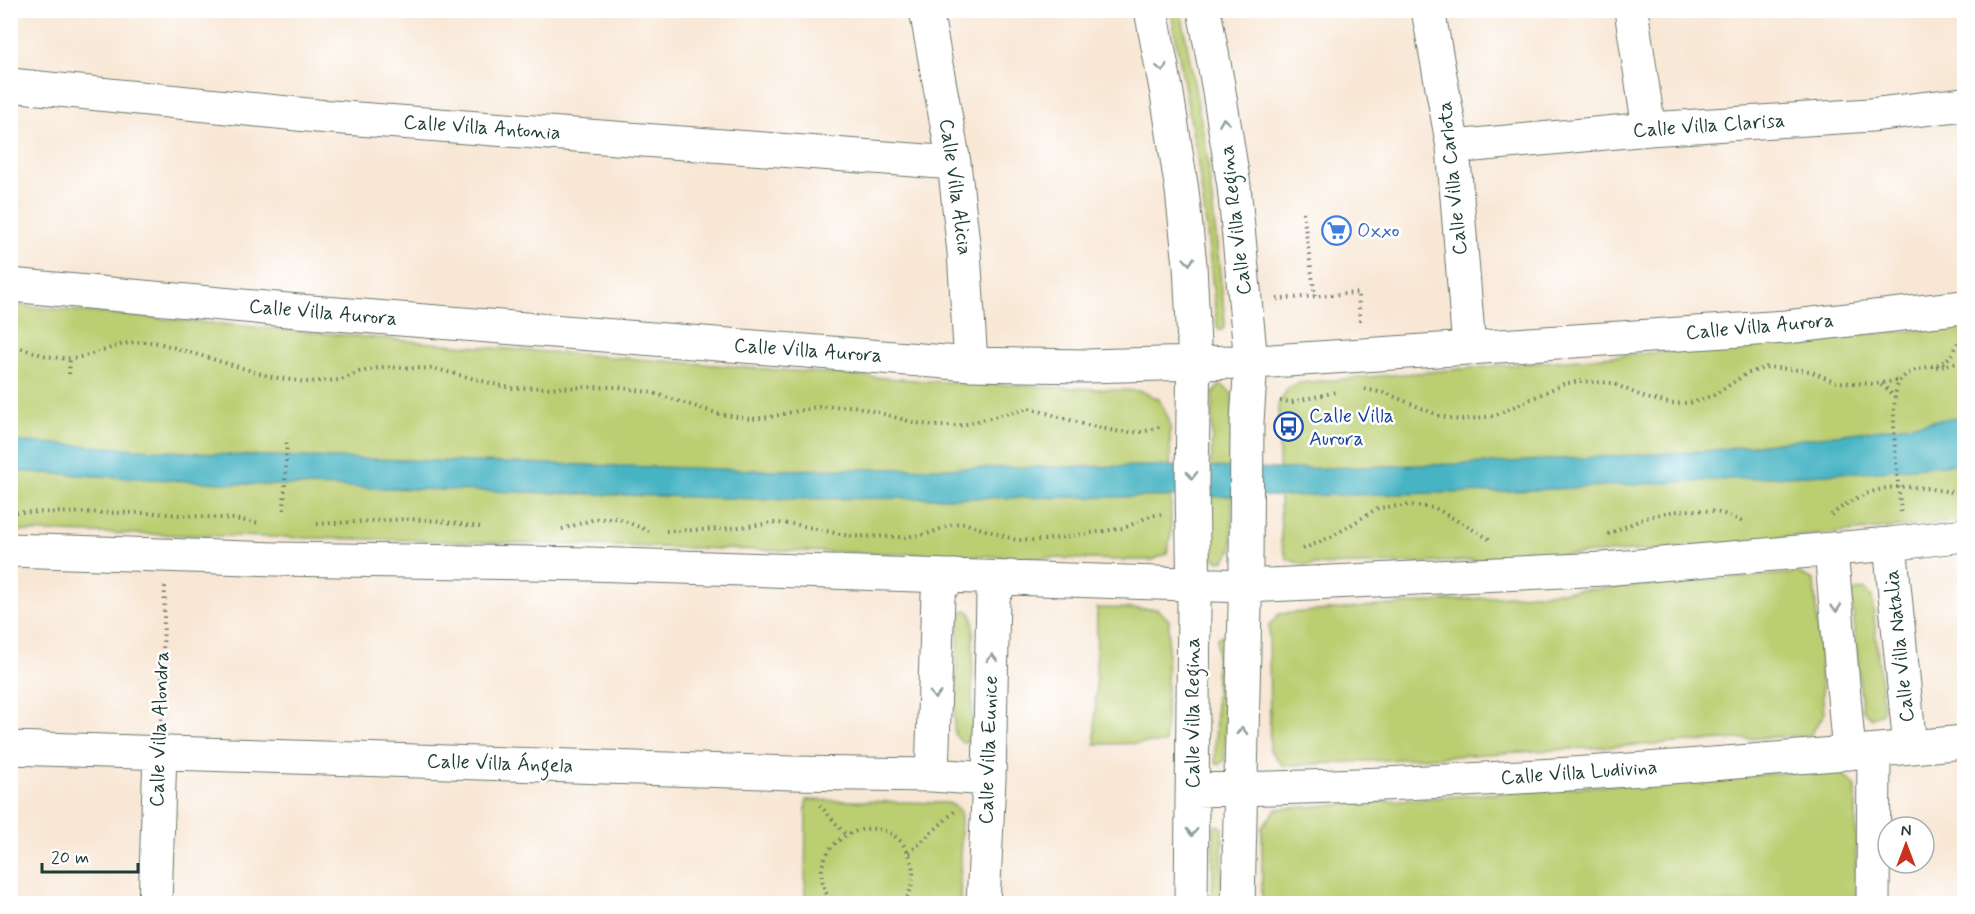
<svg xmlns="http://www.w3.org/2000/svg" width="1975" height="914" viewBox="0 0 1975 914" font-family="Mynerve,sans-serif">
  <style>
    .green { fill: #bbce71; stroke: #6d8652; stroke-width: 1.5 }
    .water { fill: #47b4c3; stroke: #33787c; stroke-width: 1.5 }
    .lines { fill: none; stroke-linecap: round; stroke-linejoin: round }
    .street-casing { stroke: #6b786c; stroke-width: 35 }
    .path { stroke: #6b786c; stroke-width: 4; stroke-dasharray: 1.5 4.5; stroke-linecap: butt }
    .street { stroke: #fff; stroke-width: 33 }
    .oneway { stroke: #8f9e9a }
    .labels { text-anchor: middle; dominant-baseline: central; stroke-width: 5; stroke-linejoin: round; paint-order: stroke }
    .street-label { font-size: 20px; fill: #1f3d34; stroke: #fff }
    .shop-label { font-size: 20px; fill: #366cbe; stroke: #fff; text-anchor: start }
    .transit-label { font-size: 20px; fill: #164399; stroke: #fff; text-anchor: start }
  </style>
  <rect width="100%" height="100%" fill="#fff"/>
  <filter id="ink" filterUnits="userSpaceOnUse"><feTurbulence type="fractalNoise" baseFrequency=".0167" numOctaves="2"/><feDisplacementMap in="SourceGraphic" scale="12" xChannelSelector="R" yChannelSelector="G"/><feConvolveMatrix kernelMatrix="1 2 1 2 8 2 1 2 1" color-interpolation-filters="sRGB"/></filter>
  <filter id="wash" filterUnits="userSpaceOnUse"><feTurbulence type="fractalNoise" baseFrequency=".008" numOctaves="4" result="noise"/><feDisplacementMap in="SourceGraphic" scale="24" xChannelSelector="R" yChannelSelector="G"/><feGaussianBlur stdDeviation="1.35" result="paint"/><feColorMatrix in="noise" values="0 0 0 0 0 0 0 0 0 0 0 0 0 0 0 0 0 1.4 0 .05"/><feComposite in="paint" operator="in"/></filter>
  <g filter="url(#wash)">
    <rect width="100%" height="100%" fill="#f8e7d5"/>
    <path class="green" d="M1171 11H1181L1207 154 1225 320V326L1222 330H1219L1217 326 1207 232 1197 157Z
      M11 305 443 344 926 381 1141 391 1159 399 1169 420 1170 429 1171 535 1167 554 1152 560H1124L401 540 11 531Z
      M1964 326V521L1666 549 1424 563 1304 565 1287 559 1281 543 1278 405 1288 388 1299 383Z
      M1222 385 1232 394V550L1224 560 1220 561 1212 556 1209 550 1213 394 1218 387Z
      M1798 573 1814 580 1824 715 1810 735 1283 766 1270 750 1269 626 1279 614Z
      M1864 589 1872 597 1883 707 1882 713 1872 718 1862 709 1852 598 1853 592Z
      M1097 608 1157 609 1169 620 1165 743 1095 744Z
      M966 610 970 612 973 620 972 727V735L966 742H961L955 735 954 726 959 620 962 613Z
      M1222 635 1226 638 1225 760 1219 765 1215 761 1217 638Z
      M1837 769 1856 787V903H1262V827L1276 809Z
      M806 800 948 803C955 806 959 808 961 816L960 903H805Z
      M1218 825 1223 828 1221 903H1212L1214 827Z"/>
    <path class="water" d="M1964 416V463L1880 471 1497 492 1289 496 759 499 239 484 11 471 10 441 234 455 758 470 1155 466 1288 469 1490 463 1705 451 1876 430Z"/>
  </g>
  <g filter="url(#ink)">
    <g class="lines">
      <defs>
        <path id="street" d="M926 10 954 163 964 252 971 364
          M1151 10 1167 94 1182 191 1190 265 1194 345 1192 481 1194 605 1191 904
          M1204 10 1218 85 1234 186 1251 362 1247 422 1246 565 1238 904
          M1428 10 1453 147 1469 348
          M1631 10 1649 129
          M10 85 317 116 954 163
          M1453 147 1649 129 1871 115 1964 104
          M10 285 299 311 971 364 1086 366 1272 361 1786 327 1964 307
          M1890 544 1910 747
          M10 550 275 559 589 564 1245 586 1604 569 1890 544 1964 535
          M1831 550 1849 753
          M10 748 791 773 932 775 989 779
          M932 775 938 595 943 584 955 576
          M1193 790C1450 785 1708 767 1964 742
          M155 904 160 753
          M983 904 989 779 993 596 1001 583 1011 577
          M1873 904 1874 751"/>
      </defs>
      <use href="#street" class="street-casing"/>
      <path class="path" d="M1303 212 1315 296
        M1277 299 1358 293 1360 324
        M10 344C32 352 57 362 80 357 113 350 123 338 159 343L272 377 306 382 341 380 359 372 384 367 436 369 510 388 619 387 653 393 719 414 750 419 770 417 816 407 854 406 916 423 937 426H958L1029 408 1087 425 1120 432H1143L1162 426
        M1936 367 1964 362
        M69 374 70 357
        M1881 385 1889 390 1892 396
        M1365 389 1388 394 1440 416 1460 420 1494 416 1563 384 1579 381 1612 383 1646 398 1674 404 1694 402 1714 395 1746 374 1767 367 1810 371 1836 382 1876 384 1900 380
        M1280 401 1292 402 1336 392
        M284 510 287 438
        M10 512 154 513 234 519 259 523
        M1901 512C1899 488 1886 394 1901 379 1922 359 1946 377 1959 340
        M1831 515C1866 488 1893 482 1937 490 1946 491 1956 492 1964 495
        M317 524 408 519 439 521 480 527
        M562 529 595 519 617 518 649 531
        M666 531 721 529 774 523 794 524 849 536 904 537 927 534 954 524 964 523 1016 540H1045L1124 528 1150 516 1161 514
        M1608 534C1620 529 1631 524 1643 519 1674 508 1716 505 1744 523
        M1303 549 1333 536 1378 508 1410 505 1435 508 1491 540
        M161 720 165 586
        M820 805 845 834
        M909 853 955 811
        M833 904C788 844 890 794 911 860 916 877 912 890 903 904"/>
      <use href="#street" class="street"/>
    </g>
    <defs><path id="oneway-chevron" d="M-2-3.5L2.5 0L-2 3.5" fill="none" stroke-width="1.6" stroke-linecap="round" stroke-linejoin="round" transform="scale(1.5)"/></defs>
    <g class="oneway">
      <use href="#oneway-chevron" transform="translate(1162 68) rotate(79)"/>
      <use href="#oneway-chevron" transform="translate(1224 122) rotate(-99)"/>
      <use href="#oneway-chevron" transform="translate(1189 261) rotate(85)"/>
      <use href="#oneway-chevron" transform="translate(1192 475) rotate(91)"/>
      <use href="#oneway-chevron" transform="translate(1836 608) rotate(85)"/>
      <use href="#oneway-chevron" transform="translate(992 658) rotate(-89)"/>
      <use href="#oneway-chevron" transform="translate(935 695) rotate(92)"/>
      <use href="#oneway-chevron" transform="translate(1242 731) rotate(-89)"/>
      <use href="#oneway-chevron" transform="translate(1192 832) rotate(91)"/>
    </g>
  </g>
  <defs>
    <symbol id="supermarket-ring" viewBox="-11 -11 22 22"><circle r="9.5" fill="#fff" stroke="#3f7fe0" stroke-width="1.5"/><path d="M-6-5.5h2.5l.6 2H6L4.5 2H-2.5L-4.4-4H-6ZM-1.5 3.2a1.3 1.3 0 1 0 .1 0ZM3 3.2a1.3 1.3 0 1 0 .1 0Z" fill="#3f7fe0"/></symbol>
    <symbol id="bus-ring" viewBox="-11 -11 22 22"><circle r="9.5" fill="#fff" stroke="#1a4fb4" stroke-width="1.5"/><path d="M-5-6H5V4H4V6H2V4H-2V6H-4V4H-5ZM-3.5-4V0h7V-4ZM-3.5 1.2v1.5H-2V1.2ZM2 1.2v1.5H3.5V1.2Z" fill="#1a4fb4"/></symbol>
  </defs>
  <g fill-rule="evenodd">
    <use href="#supermarket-ring" x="1320" y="214" width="33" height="33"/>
    <use href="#bus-ring" x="1272" y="410" width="33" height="33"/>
  </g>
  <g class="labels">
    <g class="street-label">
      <text transform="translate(1709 126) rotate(-4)">Calle Villa Clarisa</text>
      <text transform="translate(482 128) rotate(4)">Calle Villa Antonia</text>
      <text transform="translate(1453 178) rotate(-96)">Calle Villa Carlota</text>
      <text transform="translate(955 187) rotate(82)">Calle Villa Alicia</text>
      <text transform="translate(1236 220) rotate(-97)">Calle Villa Regina</text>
      <text transform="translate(323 313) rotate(5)">Calle Villa Aurora</text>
      <text transform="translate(1760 327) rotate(-5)">Calle Villa Aurora</text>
      <text transform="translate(808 351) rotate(4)">Calle Villa Aurora</text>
      <text transform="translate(1900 646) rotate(-96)">Calle Villa Natalia</text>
      <text transform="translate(1193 713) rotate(-90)">Calle Villa Regina</text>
      <text transform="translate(160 729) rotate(-88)">Calle Villa Alondra</text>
      <text transform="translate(989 750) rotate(-88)">Calle Villa Eunice</text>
      <text transform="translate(500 764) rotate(2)">Calle Villa Ángela</text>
      <text transform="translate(1579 773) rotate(-4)">Calle Villa Ludivina</text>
    </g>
    <g class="shop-label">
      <text x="1357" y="231">Oxxo</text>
    </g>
    <g class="transit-label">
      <text x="1309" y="416">Calle Villa<tspan x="1309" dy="23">Aurora</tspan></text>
    </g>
  </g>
  <rect width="1975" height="914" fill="none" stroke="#fff" stroke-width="36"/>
  <g transform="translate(1906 845)"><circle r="28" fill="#ffffff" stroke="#a5b1ae" stroke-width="1.5"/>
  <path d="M0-4.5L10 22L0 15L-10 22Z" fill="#c8321e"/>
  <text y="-9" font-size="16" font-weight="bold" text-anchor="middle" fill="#1f3d34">N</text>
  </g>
  <path d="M42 863v9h96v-9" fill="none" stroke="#1f3d34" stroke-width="3"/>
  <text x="51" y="863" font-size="18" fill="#1f3d34" stroke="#ffffff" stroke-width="4.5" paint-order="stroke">20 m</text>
</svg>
